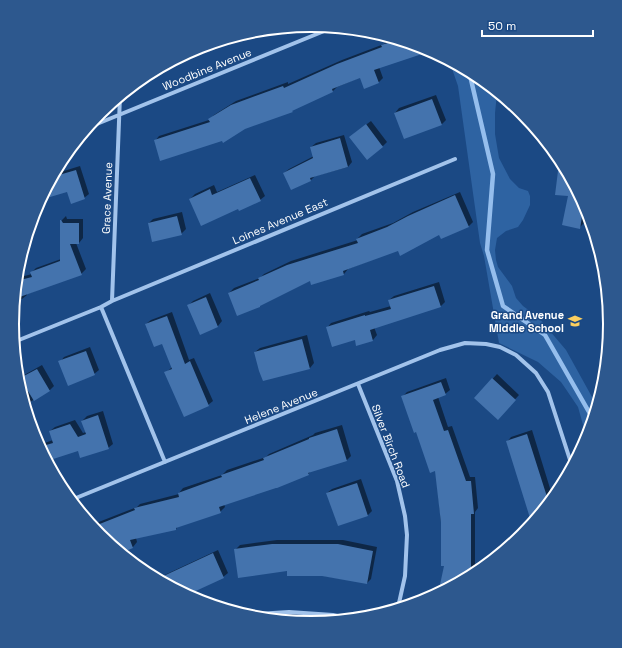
<svg xmlns="http://www.w3.org/2000/svg" width="622" height="648" viewBox="0 0 622 648" font-family="'Space Grotesk',sans-serif">
  <style>
    .green { fill: #2e63a2 }
    .shadow { fill: #0007 }
    .lines { fill: none; stroke-linecap: round; stroke-linejoin: round }
    .stream { stroke: #95beed; stroke-width: 4.5 }
    .building { fill: #4473ad }
    .minor { stroke: #a2c3eb; stroke-width: 4 }
    .labels { text-anchor: middle; dominant-baseline: central; stroke-width: 3; stroke-linejoin: round; paint-order: stroke }
    .street-label { font-size: 11px; fill: #fff; stroke: #1b4984 }
    .poi-label { font-size: 11px; font-weight: bold; fill: #fff; stroke: #1b4984; text-anchor: end }
    .rim { fill: none; stroke: #fff; stroke-width: 2 }
  </style>
  <rect width="100%" height="100%" fill="#1b4984"/>
  <path class="green" d="M449 60 477 76 497 93 495 113V134L499 158 510 179 519 188 528 191 530 196V205L523 220 518 227 506 231 497 238 495 250 496 260 498 267 512 286 516 298 523 306 538 317 566 350 597 406 587 439 578 407 561 382 538 362 499 343 484 256 480 243 458 86Z"/>
  <path class="shadow" d="M395 38 428 49 426 52 379 67 383 78 379 82 365 87 361 77 337 87 333 91 294 109 244 128 222 140 155 141 159 136 209 120 214 115 236 101 288 82V84L342 60 384 44 387 41Z
    M436 95 446 120 441 125 395 113 399 108Z
    M371 121 387 142 383 146 355 133Z
    M344 135 352 162 348 167 315 176 311 180 284 173 289 169 314 156 311 147 316 143Z
    M561 161 587 209 584 223 580 227 569 195 559 171 561 169Z
    M80 166 89 194 84 198 68 190 40 199 54 174Z
    M255 175 265 196 260 200 238 208 190 199 195 194 214 185 217 192Z
    M460 192 473 222 469 226 439 234 348 269 344 274 312 284 310 279 229 293 234 288 260 278 264 274 291 261 358 240 357 239 362 234 393 223 413 212Z
    M182 212 186 229 181 234 149 223 153 219Z
    M66 216 67 219H83V238L79 243H76L86 269 81 274 27 294V295L22 299 14 301 17 278 32 274V272L36 268 61 259V221Z
    M439 282 445 302 441 306 374 327 377 335 373 340 355 339 327 328 331 323 369 311 370 312 391 306 389 300 394 296Z
    M210 293 222 321 218 326 201 333 189 305 193 301Z
    M172 312 189 360 194 358 213 401 208 405 166 373 172 367 163 343 146 324 151 320Z
    M307 335 314 363 310 368 264 380 255 352 260 348Z
    M90 347 99 370 94 374 60 362 64 357Z
    M42 365 54 386 50 390 25 405 17 379Z
    M497 374 519 395 498 418 475 398Z
    M446 378 450 390 445 394 438 397 448 427 452 426 470 477H475L478 508 475 512V574L439 593 445 565 436 470 416 431 402 397 407 392Z
    M103 411 113 444 108 448 78 450 47 460 39 445 53 440 50 431 55 427 75 420 83 433 86 432 82 421 87 416Z
    M342 425 351 456 347 460 311 471 308 474 224 504 225 507 220 512 178 526 176 529 136 538 137 542 133 547 120 552 99 535 91 525 137 507 140 504 179 494V493L183 488 222 475 227 470 266 457 269 454 313 435 315 433Z
    M532 430 553 498 533 523 507 442 511 437Z
    M361 479 372 511 368 515 338 525 327 493 332 489Z
    M277 540H343L377 547 371 579 367 583 288 570 235 550 240 545Z
    M218 550 228 573 223 577 192 588 182 593 156 579Z"/>
  <g class="lines">
    <path class="stream" d="M469 71 493 174 487 250 503 306 545 335 593 419"/>
  </g>
  <path class="building" d="M398 40 426 48 431 51 374 70 379 83 364 89 360 78 332 89 333 92 292 111 293 112 245 129 223 143 222 141 160 161 154 140 210 122 208 119 231 105 283 86 284 88 337 64 382 47 381 45Z
    M432 99 442 125 404 139 394 113Z
    M366 124 383 147 367 160 349 137Z
    M340 138 348 167 310 178 311 181 291 190 283 173 313 158 310 147Z
    M76 170 85 199 71 204 67 192 50 197 47 187 52 177Z
    M558 171 567 172 584 204 580 229 562 225 568 196 555 195Z
    M250 178 261 201 239 211 238 209 201 226 189 199 210 189 212 195Z
    M455 195 469 227 441 239 439 235 400 256 398 251 343 271 344 275 311 285 310 281 260 306V307L237 316 228 293 259 280 258 278 287 265 358 243 356 239 387 227 408 216Z
    M177 216 182 235 152 242 148 223Z
    M60 220H61L63 223H79V244H70L82 275 14 299 16 281 32 277 30 272 60 261Z
    M434 286 441 307 370 330 373 341 356 346 355 340 332 347 326 327 365 315V316L391 309 388 300Z
    M206 297 218 327 200 335 187 305Z
    M167 316 185 364 190 361 209 406 184 417 164 372 172 369 162 344 154 347 145 324Z
    M302 339 310 369 263 381 259 371 254 352Z
    M86 351 95 375 68 386 58 361Z
    M37 369 50 391 34 401 20 378Z
    M492 378 516 400 498 420 474 398Z
    M441 382 446 395 433 400 444 431 448 430 466 481H471L474 514H471V576L438 594 444 566H441V523L435 471 430 473 416 432 414 433 401 396Z
    M98 415 109 449 80 458 78 451 47 461 39 447 53 443 49 431 70 424 78 437 86 434 81 421Z
    M337 429 347 461 308 473 309 475 277 488H276L219 507 221 513 176 528V530L130 540 133 548 121 553 99 535 92 527 135 510 134 508 179 497 178 493 222 477 221 475 264 460 263 458 309 439V438Z
    M527 434 549 503 539 515 530 518 506 441Z
    M357 483 368 516 338 526 326 493Z
    M272 544H338L373 551 367 584 322 576H287V571L238 578 234 549Z
    M213 553 224 578 187 595 157 579Z"/>
  <g class="lines">
    <path class="minor" d="M87 128 334 27
      M112 301 120 96
      M101 307 165 462
      M14 342 101 307 112 301 455 159
      M358 384 397 481 405 516 407 535 405 576 399 603 396 609
      M71 500 440 350 465 343 486 344 500 347 516 355 536 373 548 392 572 466
      M249 616 257 614 289 612 333 615 348 619"/>
  </g>
  <defs>
    <symbol id="school-bare" viewBox="-9 -9 18 18"><path d="M0-5L7-2L0 1L-7-2ZM-4 1L0 2.5L4 1V4Q0 6-4 4Z" fill="#fccf5f" stroke="#1b4984" stroke-width="2.5" paint-order="stroke"/></symbol>
  </defs>
  <g fill-rule="evenodd">
    <use href="#school-bare" x="565" y="311" width="20" height="20"/>
  </g>
  <g class="labels">
    <g class="street-label">
      <text transform="translate(207 69) rotate(-22)">Woodbine Avenue</text>
      <text transform="translate(107 198) rotate(-88)">Grace Avenue</text>
      <text transform="translate(280 221) rotate(-23)">Loines Avenue East</text>
      <text transform="translate(281 406) rotate(-22)">Helene Avenue</text>
      <text transform="translate(391 446) rotate(69)">Silver Birch Road</text>
    </g>
    <g class="poi-label">
      <text x="564" y="315">Grand Avenue<tspan x="564" dy="13">Middle School</tspan></text>
    </g>
  </g>
  <path d="M0 0H622V648H0ZM19 324a292 292 0 1 1 584 0a292 292 0 1 1-584 0Z" fill="#2d588e" fill-rule="evenodd"/>
  <path class="rim" d="M19 324a292 292 0 1 1 584 0a292 292 0 1 1-584 0Z"/>
  <path d="M482 30v6h111v-6" fill="none" stroke="#ffffff" stroke-width="2"/>
  <text x="488" y="30" font-size="12" fill="#ffffff" stroke="#1b4984" stroke-width="3" paint-order="stroke">50 m</text>
</svg>
